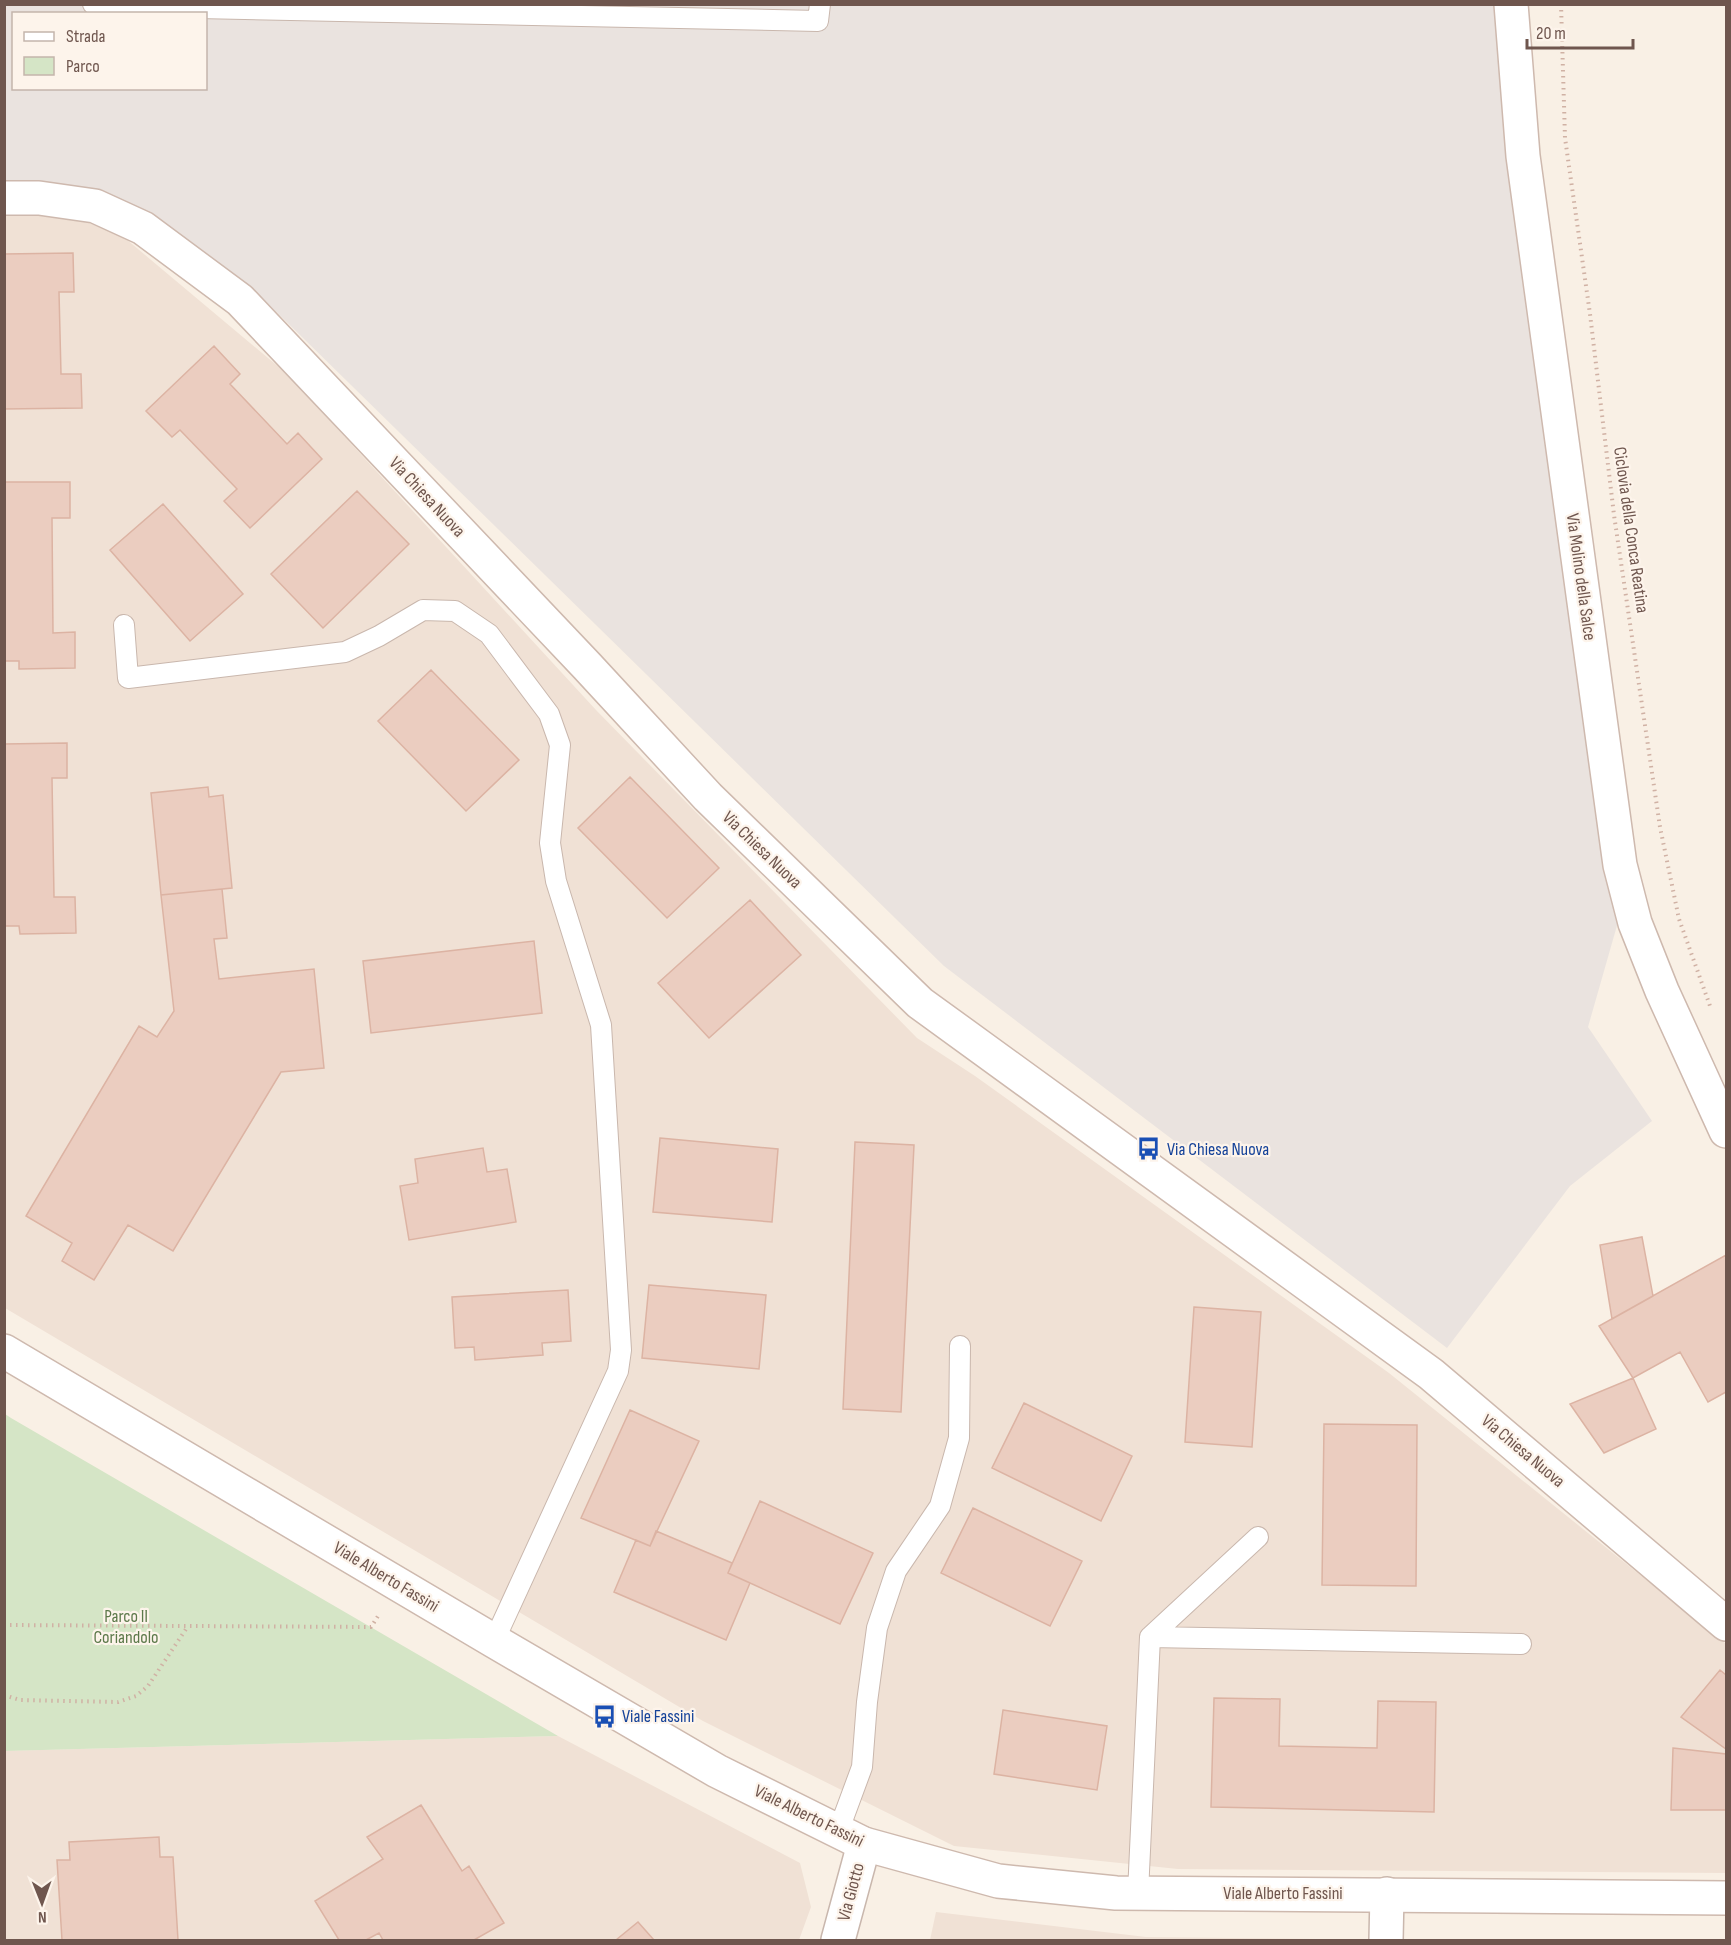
<svg xmlns="http://www.w3.org/2000/svg" width="1731" height="1945" viewBox="0 0 1731 1945" font-family="'Sofia Sans Condensed',sans-serif">
  <style>
    .residential { fill: #f0e1d5 }
    .industrial { fill: #eae3df; fill-rule: evenodd }
    .green { fill: #d5e5c6 }
    .building { fill: #ebcdc0; stroke: #dcb3a3; stroke-width: 1.5 }
    .lines { fill: none; stroke-linecap: round; stroke-linejoin: round }
    .lane-casing { stroke: #c9b7ad; stroke-width: 22 }
    .street-casing { stroke: #c9b7ad; stroke-width: 36 }
    .secondary-casing { stroke: #ceb9ae; stroke-width: 36 }
    .path { stroke: #d0b1a4; stroke-width: 4; stroke-dasharray: 1.5 4.5; stroke-linecap: butt }
    .lane { stroke: #fff; stroke-width: 20 }
    .street { stroke: #fff; stroke-width: 33 }
    .secondary { stroke: #fff; stroke-width: 33 }
    .labels { text-anchor: middle; dominant-baseline: central; stroke-width: 4.5; stroke-linejoin: round; paint-order: stroke }
    .street-label { font-size: 18px; fill: #6f564e; stroke: #fdf4eb }
    .transit-label { font-size: 18px; fill: #164399; stroke: #fdf4eb; text-anchor: start }
    .park-label { font-size: 18px; fill: #5c794a; stroke: #fdf4eb }
  </style>
  <rect width="100%" height="100%" fill="#f9f0e5"/>
  <path class="residential" d="M5 214 73 216 126 239 286 373 596 710 917 1038 975 1076 1389 1373 1726 1644V1873L1178 1869 954 1846 703 1721 5 1308Z
    M558 1736 800 1863 811 1907 799 1940H5L4 1751Z
    M936 1912 1146 1937 1413 1940H930Z"/>
  <path class="industrial" d="M5 5H1495L1506 159 1604 868 1618 922 1588 1027 1652 1121 1570 1186 1447 1348 944 966 251 287 151 214 100 190 40 182H5ZM14 14H206V88H14Z"/>
  <path class="green" d="M5 1414 11 1418 558 1736 5 1751Z"/>
  <path class="building" d="M73 253 74 292H59L61 374H81L82 408 4 409V254Z
    M214 346 240 374 230 384 287 444 298 433 322 459 250 528 224 501 237 489 180 430 172 437 146 411Z
    M4 482H70V518H52L53 633 75 632V668L19 669V661H4Z
    M357 491 409 544 323 628 271 574Z
    M163 504 243 594 190 641 110 550Z
    M431 670 519 760 466 811 378 721Z
    M67 743V778H52L54 897H75L76 933 20 934 19 926H4V744Z
    M630 777 719 868 667 918 578 828Z
    M208 787 209 797 223 795 232 888 161 895 151 793Z
    M222 889 227 938 214 939 219 979 314 969 324 1068 281 1072 173 1251 128 1225 94 1280 62 1261 72 1243 26 1216 139 1026 157 1037 174 1011 161 895Z
    M750 900 801 955 709 1038 658 983Z
    M534 941 542 1013 371 1033 363 961Z
    M660 1138 778 1149 772 1222 653 1212Z
    M855 1142 914 1145 901 1412 843 1409Z
    M483 1148 487 1172 507 1169 516 1222 409 1240 400 1186 418 1183 415 1159Z
    M1642 1237 1653 1296 1612 1319 1600 1245Z
    M1726 1255V1392L1708 1402 1680 1352 1633 1378 1599 1326Z
    M649 1285 766 1295 759 1369 642 1358Z
    M568 1290 571 1341 542 1343 543 1355 475 1360 474 1347 455 1348 452 1297Z
    M1194 1307 1261 1312 1252 1447 1185 1442Z
    M1633 1378 1656 1429 1604 1453 1570 1404Z
    M1024 1403 1132 1456 1101 1521 992 1468Z
    M630 1410 699 1441 650 1546 581 1518Z
    M1324 1424 1417 1425 1416 1586 1322 1585Z
    M760 1501 873 1553 840 1624 728 1573Z
    M973 1508 1082 1561 1050 1626 941 1573Z
    M656 1531 732 1563 728 1573 750 1583 726 1640 614 1592 636 1540 650 1546Z
    M1720 1670 1726 1675V1749L1681 1717Z
    M1214 1698 1280 1699 1279 1746 1377 1748 1378 1701 1436 1702 1434 1812 1211 1807Z
    M1003 1710 1107 1726 1097 1790 994 1774Z
    M1673 1748 1726 1754V1822V1810H1671Z
    M421 1805 462 1871 469 1866 504 1923 474 1940H383L379 1933 366 1940H339L315 1901 383 1859 367 1837Z
    M159 1837 160 1857H173L178 1940H62L57 1860H70L69 1842Z
    M638 1922 654 1940H616Z"/>
  <g class="lines">
    <defs>
      <path id="lane" d="M93 4 105 6 818 21 820 4
        M124 625 128 678 345 652 379 636 423 610 455 611 489 634 549 714 560 745 550 843 556 881 601 1025 621 1350 618 1371 494 1641
        M1150 1637 1521 1644
        M838 1832 862 1767 867 1702 877 1628 896 1571 940 1506 959 1438 960 1346
        M1138 1893 1150 1637 1258 1537"/>
      <path id="street" d="M838 1940 864 1844
        M1386 1940 1387 1894"/>
      <path id="secondary" d="M1511 4 1523 156 1620 865 1635 923 1662 991 1726 1131
        M4 198H39L95 206 143 228 240 300 587 666 708 797 920 1003 1431 1374 1726 1624
        M4 1351 494 1641 717 1771 864 1844 998 1881 1116 1893 1726 1898"/>
    </defs>
    <use href="#lane" class="lane-casing"/>
    <use href="#street" class="street-casing"/>
    <use href="#secondary" class="secondary-casing"/>
    <path class="path" d="M1561 4 1565 138 1590 314 1614 515 1660 827 1679 919 1710 1006
      M4 1625 371 1627 380 1613
      M4 1695 20 1700 118 1702 136 1696 148 1686 188 1626"/>
    <use href="#lane" class="lane"/>
    <use href="#street" class="street"/>
    <use href="#secondary" class="secondary"/>
  </g>
  <defs>
    <symbol id="bus-bare" viewBox="-9 -9 18 18"><path d="M-5-6H5V4H4V6H2V4H-2V6H-4V4H-5ZM-3.5-4V0h7V-4ZM-3.5 1.2v1.5H-2V1.2ZM2 1.2v1.5H3.5V1.2Z" fill="#1a4fb4" stroke="#fdf4eb" stroke-width="2.5" paint-order="stroke"/></symbol>
  </defs>
  <g fill-rule="evenodd">
    <use href="#bus-bare" x="1132" y="1132" width="33" height="33"/>
    <use href="#bus-bare" x="588" y="1700" width="33" height="33"/>
  </g>
  <g class="labels">
    <g class="street-label">
      <text transform="translate(427 497) rotate(47)">Via Chiesa Nuova</text>
      <text transform="translate(1631 530) rotate(82)">Ciclovia della Conca Reatina</text>
      <text transform="translate(1581 577) rotate(82)">Via Molino della Salce</text>
      <text transform="translate(762 850) rotate(44)">Via Chiesa Nuova</text>
      <text transform="translate(1523 1451) rotate(40)">Via Chiesa Nuova</text>
      <text transform="translate(386 1577) rotate(31)">Viale Alberto Fassini</text>
      <text transform="translate(809 1816) rotate(26)">Viale Alberto Fassini</text>
      <text transform="translate(851 1892) rotate(-75)">Via Giotto</text>
      <text x="1283" y="1893">Viale Alberto Fassini</text>
    </g>
    <g class="transit-label">
      <text x="1167" y="1149">Via Chiesa Nuova</text>
      <text x="622" y="1716">Viale Fassini</text>
    </g>
    <g class="park-label">
      <text x="126" y="1616">Parco Il<tspan x="126" dy="21">Coriandolo</tspan></text>
    </g>
  </g>
  <rect width="1731" height="1945" fill="none" stroke="#6f564e" stroke-width="12"/>
  <rect x="12" y="12" width="195" height="78" fill="#fdf4eb" stroke="#c4b5ac" stroke-width="1.5"/>
  <rect x="24" y="32" width="30" height="9" fill="#ffffff" stroke="#c4b5ac" stroke-width="1.5"/>
  <text x="66" y="42" font-size="18" fill="#6f564e">Strada</text>
  <rect x="24" y="57" width="30" height="18" fill="#d5e5c6" stroke="#c4b5ac" stroke-width="1.5"/>
  <text x="66" y="72" font-size="18" fill="#6f564e">Parco</text>
  <g transform="translate(42 1903) rotate(179)" stroke="#fdf4eb" stroke-width="4.5" paint-order="stroke">
  <path d="M0-4.5L10 22L0 15L-10 22Z" fill="#6f564e"/>
  <text y="-9" font-size="16" font-weight="bold" text-anchor="middle" fill="#6f564e">N</text>
  </g>
  <path d="M1527 39v9h106v-9" fill="none" stroke="#6f564e" stroke-width="3"/>
  <text x="1536" y="39" font-size="18" fill="#6f564e" stroke="#fdf4eb" stroke-width="4.5" paint-order="stroke">20 m</text>
</svg>
